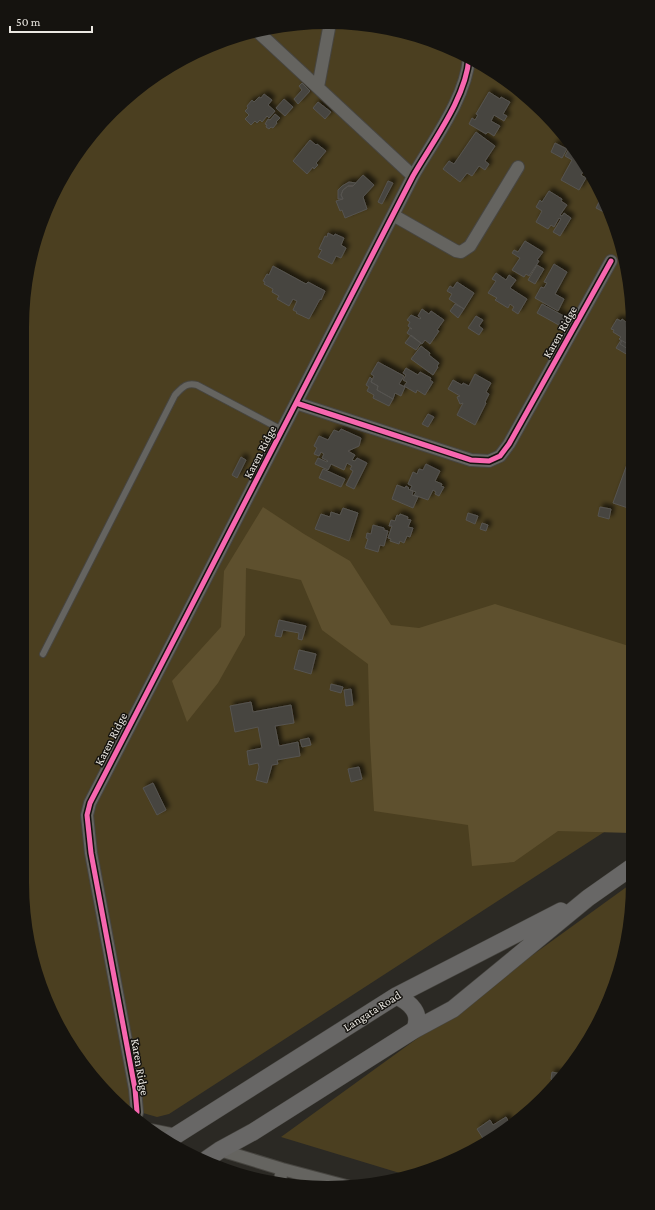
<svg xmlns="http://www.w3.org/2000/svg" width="655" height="1210" viewBox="0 0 655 1210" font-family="'Crimson Pro',serif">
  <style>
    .green { fill: #4b3f20 }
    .forest { fill: #5e502e }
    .building { fill: #464440; stroke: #565450; filter: url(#shadow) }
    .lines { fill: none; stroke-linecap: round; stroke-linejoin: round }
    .service-casing { stroke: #474540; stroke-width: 8 }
    .minor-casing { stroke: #474540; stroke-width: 14 }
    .secondary-casing { stroke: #474540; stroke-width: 18 }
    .service { stroke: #656460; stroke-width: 6 }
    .minor { stroke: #656460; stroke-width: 12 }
    .secondary { stroke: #686766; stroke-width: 17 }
    .cycleway-casing { stroke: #15130f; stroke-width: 8 }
    .cycleway { stroke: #f766af; stroke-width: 5 }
    .labels { text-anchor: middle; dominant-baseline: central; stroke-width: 3; stroke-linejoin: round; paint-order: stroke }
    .street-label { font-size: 12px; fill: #ebe8e2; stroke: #15130f }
  </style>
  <defs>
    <filter id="shadow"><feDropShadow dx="3.5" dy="-3.5" stdDeviation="2" flood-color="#0009"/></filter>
  </defs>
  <rect width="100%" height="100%" fill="#2b2924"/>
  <path class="green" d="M307 23 367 25 425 38 480 63 543 111 582 158 617 229 630 288 632 814 169 1114 157 1117 129 1109 85 1069 38 981 22 882 23 308 32 248 63 175 98 126 141 85 192 54 248 32Z
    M632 883V902L623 962 592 1035 529 1112 445 1165 403 1174 281 1137Z"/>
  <path class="forest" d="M263 507 304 534 350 561 391 625 419 628 495 604 632 647V833L558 831 514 862 472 866 468 825 374 811 370 742 368 664 322 630 301 580 246 568 245 635 218 683 187 722 172 681 221 627 224 571Z"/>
  <path class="building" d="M302 83 310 91 298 104 294 99 302 90 299 86Z
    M489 92 500 99 501 97 510 102 503 114 507 116 504 121 494 115 491 121 500 126 494 136 488 132 486 134 469 124 472 118 475 120 478 115 476 114Z
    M264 94 272 100 268 105 275 111 269 118 267 116 262 122 260 120 257 123 255 121 251 125 245 119 249 115 245 111 248 108 247 106 252 100 254 102 259 97 261 98Z
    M284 99 293 107 285 116 276 108Z
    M318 102 331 112 325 119 313 108Z
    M275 114 280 118 276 122 277 123 273 128 271 127 269 129 266 127 267 125 265 124 268 119 270 120Z
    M476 132 495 146 485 161 489 164 485 170 479 166 472 176 467 173 460 182 443 169 449 161 454 164Z
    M310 140 316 145 317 144 326 151 316 163 318 165 314 169 313 167 307 174 293 161Z
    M555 143 567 149 562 158 551 152Z
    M571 145 582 158 586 167 581 175 586 178 579 190 561 180 572 160 565 156Z
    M363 175 374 185 363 197 367 209 345 218 342 210 340 211 336 201 343 199 341 195 343 190 348 186H353Z
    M388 181 393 183 382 204 378 202Z
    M349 182 356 183 353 186H348L343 190 341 195 343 199H338V190L342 186Z
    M549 191 562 199 561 201 567 205 560 215 562 216 564 213 571 218 560 236 553 232 561 219 559 218 554 227 551 225 548 229 536 222 542 211 536 207 540 200 542 202Z
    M601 198 610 215 596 208Z
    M328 233 334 236 335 234 344 238 341 245 346 248 341 258 336 256 332 264 318 257 322 250 319 249 325 236 327 237Z
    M525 241 543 252 537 260 539 261 529 276 526 274 524 277 512 270 520 258 512 253 514 250 518 252Z
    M554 264 567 272 555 294 564 299 558 311 535 298 541 287 544 288 547 283 544 282Z
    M537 265 544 269 535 284 528 280Z
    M273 266 306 284 308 282 325 291 321 300 320 299 309 319 296 313 297 312 293 310 297 301 293 299 289 306 277 299 279 296 272 292 273 289 264 284 265 282 263 281 267 274 269 275Z
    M496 273 506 280 509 275 516 280 510 288 527 299 518 314 512 310 514 307 510 304 508 308 495 300 497 298 488 293 496 281 492 279Z
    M457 282 474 293 464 309 449 299 452 294 447 291 450 286 453 288Z
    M455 304 464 309 458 318 450 311Z
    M542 304 571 320 566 329 537 313Z
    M422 309 429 314 431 311 444 320 437 330 439 331 430 344 425 340 422 344 407 333 410 328 412 329 408 326 410 322 407 320 411 315 420 319 421 318 418 316Z
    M630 315 631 351 620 344 622 341 619 339 621 337 613 332 614 330 611 329 617 319 621 321 622 319 626 322Z
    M476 316 483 320 479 326 483 329 479 335 468 328Z
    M411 335 421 343 416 350 405 343Z
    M621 340 631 346V351L628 355 616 348Z
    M421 346 430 353 429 355 439 363 437 366 438 367 433 375 411 359Z
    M378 362 404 376 399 384 405 387 401 396 395 393 393 399 377 390 378 386 371 382 374 376 371 374Z
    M406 368 418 375 420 372 431 378 430 380 433 382 425 395 417 390 416 393 404 386 407 382 403 380 406 375 403 373Z
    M475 374 491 383 486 392 489 394 485 402 486 403 475 425 457 415 463 403 460 404 457 397 460 396 448 389 453 380 462 385 463 383 469 386Z
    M370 377 372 379 371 382 378 386 377 390 393 399 389 406 373 398 374 395 367 391 369 387 366 385Z
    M428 414 434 417 428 427 422 424Z
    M341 429 361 438 359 446 348 451 355 455 352 460 355 461 357 458 367 463 354 489 346 485 353 471 350 469 352 466 347 463 344 470 331 464 328 470 315 464 318 458 327 462 328 461 322 458 324 454 321 452 319 456 314 454 317 448 314 446 319 436 328 440 334 430 339 432Z
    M630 456H631V509L613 503Z
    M241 457 246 460 237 478 232 475Z
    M426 464 440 471 435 481 442 484 441 486 444 487 439 496 435 494 436 492 433 490 428 500 414 495 416 492 410 490 412 486 408 484 413 472 417 474 419 469 423 470Z
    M323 469 345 479 341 487 319 478Z
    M397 485 405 488 406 486 409 488 408 489 413 491 412 495 418 497 413 508 392 499Z
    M600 507 611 509 609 519 598 516Z
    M343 508 358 513 349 541 315 529 321 514 330 517 331 512 340 515Z
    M468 513 478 516 475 524 466 520Z
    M400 514 408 517 407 519 411 520 408 527 413 528 410 537 407 536 404 543 400 541 399 544 390 541 391 539 388 538 392 526H389L391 520 395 521 397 515 399 516Z
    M482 523 488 525 486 531 480 529Z
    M373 525 384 528V530L388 531 384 546 380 545 378 552 365 548 368 539 366 538 367 533 371 534Z
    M279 620 306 626 302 640 298 639 299 633 283 630 281 637 275 636Z
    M299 650 316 654 311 674 294 669Z
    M331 684 343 687 341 693 330 690Z
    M351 689 353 705 346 706 344 690Z
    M251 702 253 712 291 705 294 723 275 726 279 746 298 742 300 756 277 760 278 764 272 765 267 783 256 780 259 767 258 763 249 765 247 751 262 748 258 727 235 732 230 706Z
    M309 738 311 745 302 747 300 740Z
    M359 767 362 779 351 782 348 769Z
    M153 783 166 810 157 815 143 788Z
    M552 1072 561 1074 555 1081 552 1080 551 1079Z
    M506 1117 510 1124 484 1140 477 1129 490 1120 493 1125Z"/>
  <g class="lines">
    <defs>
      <path id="service" d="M43 654 175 395C182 388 186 382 197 385L282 430"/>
      <path id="minor" d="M257 31 413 176
        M318 87 330 23
        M393 215 456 251 461 252 470 246 518 167
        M296 403 471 460 489 461 500 456 509 444 611 261
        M136 1116 137 1112 135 1089 91 853 87 815 90 803 413 176C433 141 466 98 469 58
        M151 1130 176 1135
        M220 1150 282 1169 350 1187
        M280 1181 282 1169"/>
      <path id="secondary" d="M396 996C410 1002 423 1014 414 1030
        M167 1141 396 996 561 911
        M207 1159 220 1150 253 1132 414 1030 453 1009 588 898 632 867"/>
    </defs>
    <use href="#service" class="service-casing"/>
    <use href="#minor" class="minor-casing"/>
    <use href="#secondary" class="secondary-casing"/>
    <use href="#service" class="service"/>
    <use href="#minor" class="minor"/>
    <use href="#secondary" class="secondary"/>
    <defs>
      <path id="cycleway" d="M296 403 471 460 489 461 500 456 509 444 611 261
        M136 1116 137 1112 135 1089 91 853 87 815 90 803 413 176C433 141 466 98 469 58"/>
    </defs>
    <use href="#cycleway" class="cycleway-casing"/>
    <use href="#cycleway" class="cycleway"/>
  </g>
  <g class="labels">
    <g class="street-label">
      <text transform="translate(560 332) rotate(-61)">Karen Ridge</text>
      <text transform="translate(260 452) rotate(-63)">Karen Ridge</text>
      <text transform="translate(111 739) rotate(-63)">Karen Ridge</text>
      <text transform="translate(372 1011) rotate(-32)">Langata Road</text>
      <text transform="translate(140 1067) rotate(80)">Karen Ridge</text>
    </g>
  </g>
  <path d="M0 0H655V1210H0ZM327 29H328A298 298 0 0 1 626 327V883A298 298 0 0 1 328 1181H327A298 298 0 0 1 29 883V327A298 298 0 0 1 327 29Z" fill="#15130f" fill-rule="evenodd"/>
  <path d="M10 26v6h82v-6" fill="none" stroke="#ebe8e2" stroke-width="2"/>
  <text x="16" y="26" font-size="12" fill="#ebe8e2" stroke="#15130f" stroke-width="3" paint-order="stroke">50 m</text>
</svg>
